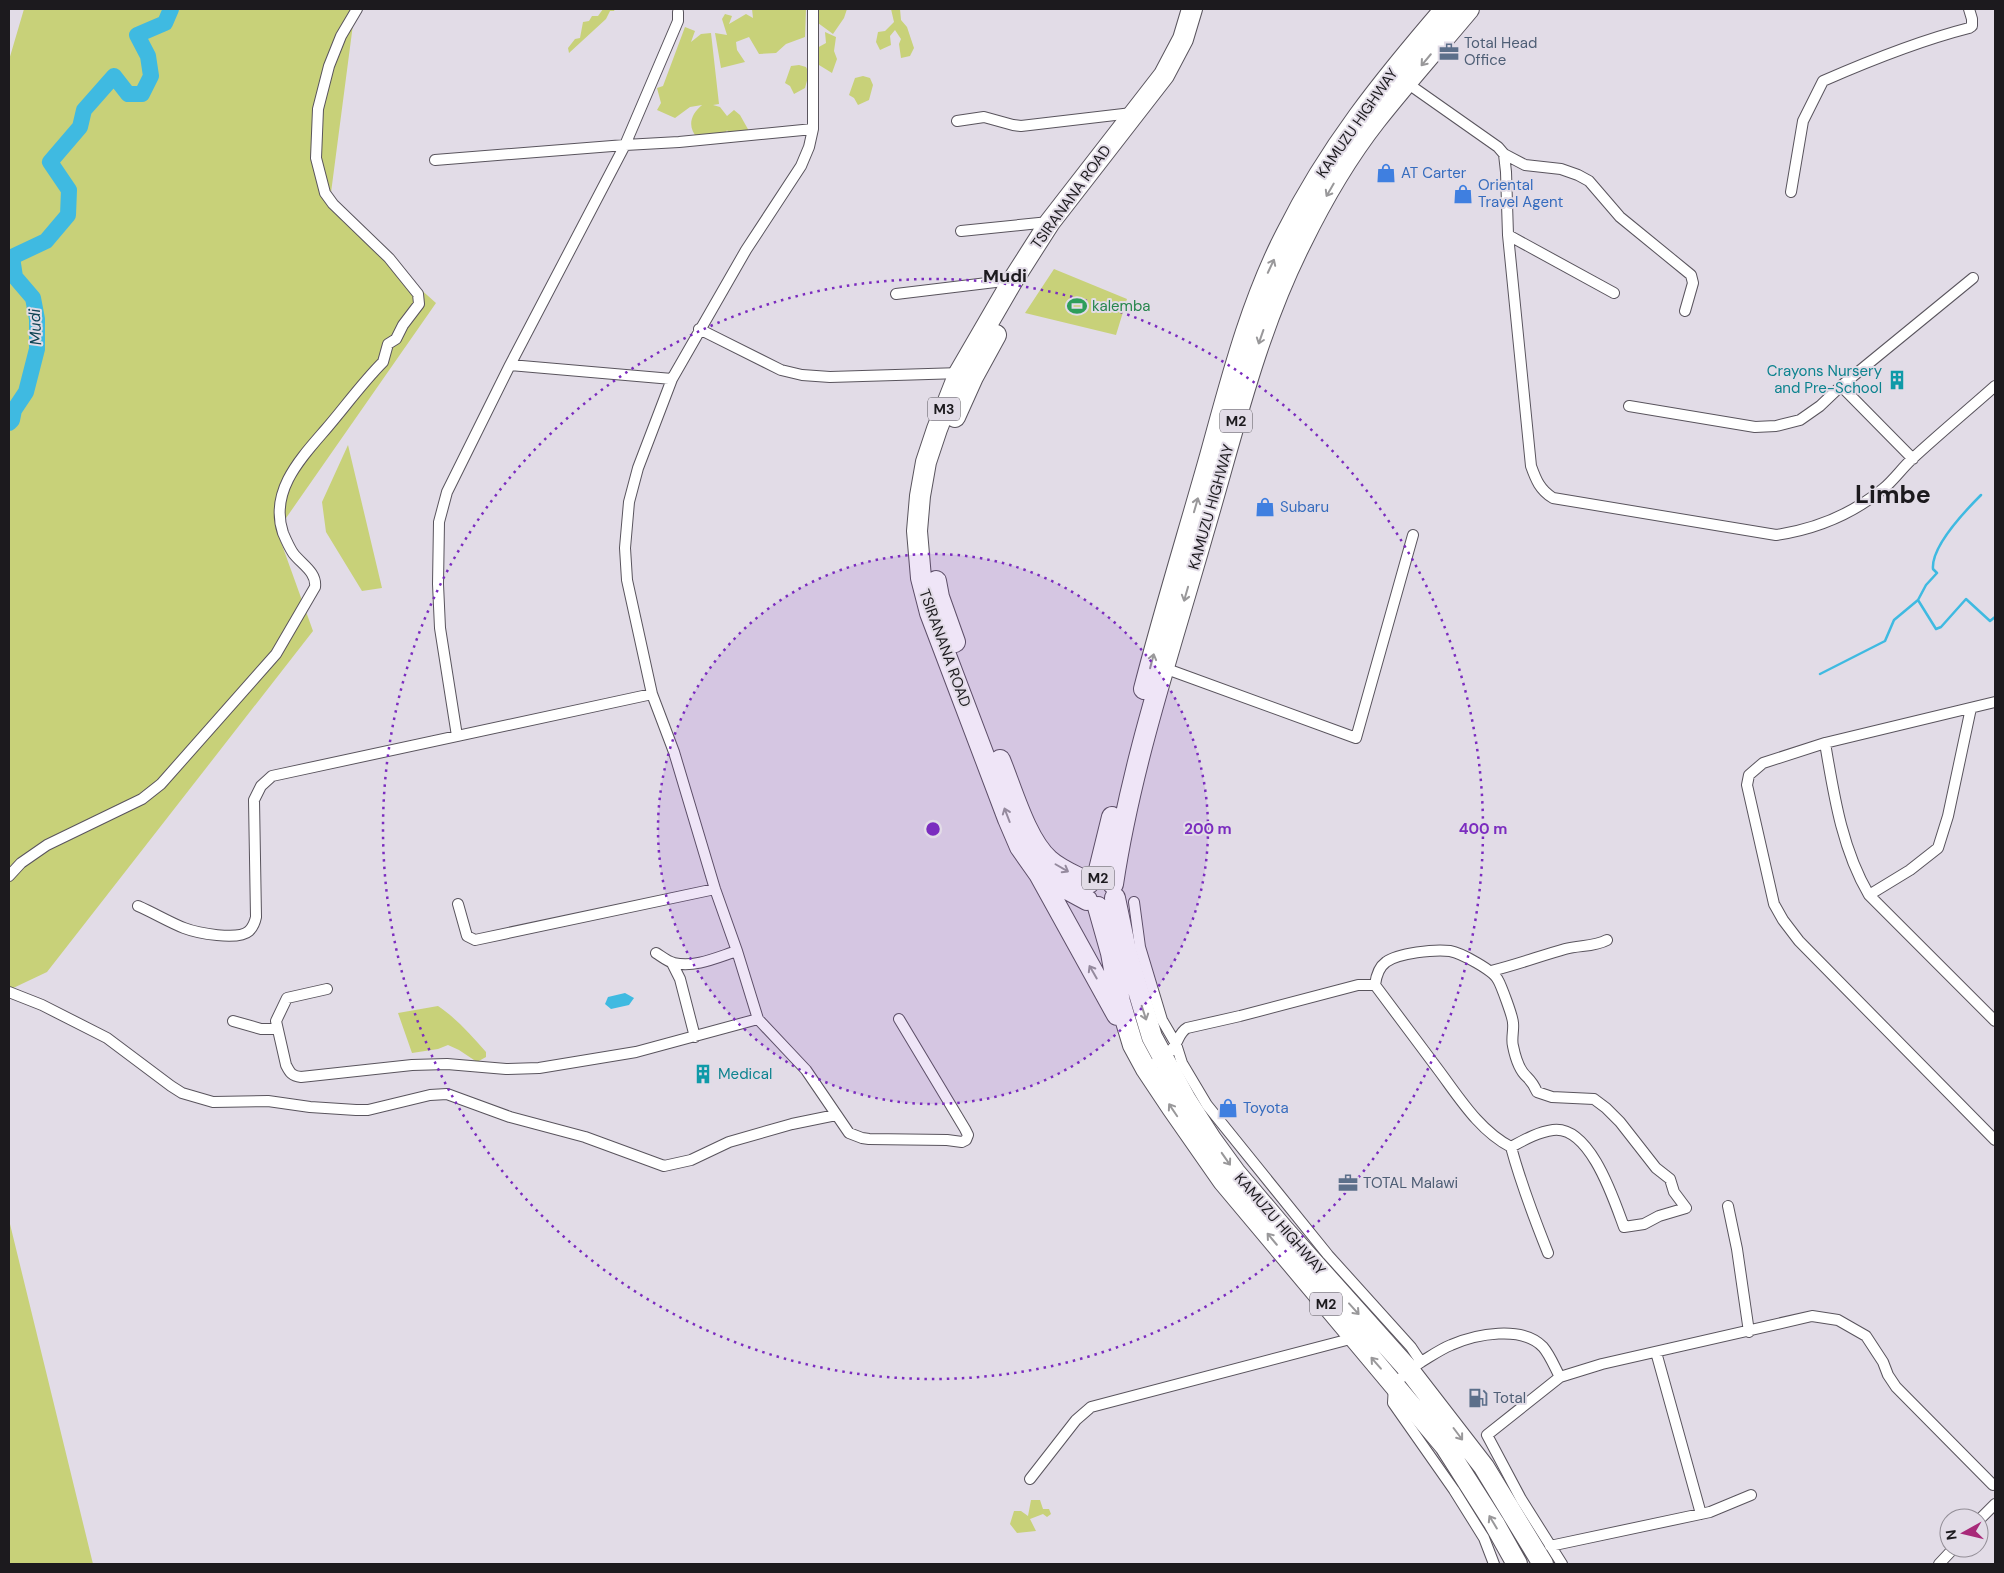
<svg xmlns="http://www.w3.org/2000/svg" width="2004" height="1573" viewBox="0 0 2004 1573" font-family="'DM Sans',sans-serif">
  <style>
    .green { fill: #c8d179 }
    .water { fill: #3fbae1 }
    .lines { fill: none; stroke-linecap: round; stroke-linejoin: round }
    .stream { stroke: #3fbae1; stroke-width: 2.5 }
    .river { stroke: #3fbae1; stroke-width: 16 }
    .street-casing { stroke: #59545d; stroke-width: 12 }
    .highway-casing { stroke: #59545d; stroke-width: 22 }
    .street { stroke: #fff; stroke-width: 10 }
    .highway { stroke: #fff; stroke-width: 20 }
    .oneway { stroke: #99989a }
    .ring { fill: none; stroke: #7b2cbf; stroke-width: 2.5; stroke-dasharray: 2.5 5 }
    .labels { text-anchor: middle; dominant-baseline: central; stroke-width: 4; stroke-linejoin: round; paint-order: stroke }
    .shield { fill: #e2dce7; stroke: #57545a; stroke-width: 1 }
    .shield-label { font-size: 14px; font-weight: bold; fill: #1c1a1e }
    .service-label { font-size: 15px; fill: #4e5e75; stroke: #e2dce7; text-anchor: start }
    .street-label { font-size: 15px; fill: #1c1a1e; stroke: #e2dce7 }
    .shop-label { font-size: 15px; fill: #366cbe; stroke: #e2dce7; text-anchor: start }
    .leisure-label { font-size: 15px; fill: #27864d; stroke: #e2dce7; text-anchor: start }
    .culture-label { font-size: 15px; fill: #0d838f; stroke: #e2dce7; text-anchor: end }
    .water-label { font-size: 16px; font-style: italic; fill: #0f4454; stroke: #e2dce7 }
    .quarter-label { font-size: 18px; font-weight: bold; fill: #1c1a1e; stroke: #e2dce7 }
    .town-label { font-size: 25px; font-weight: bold; fill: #1c1a1e; stroke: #e2dce7 }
    .centre { fill: #7b2cbf; stroke: #e2dce7; stroke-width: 2.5 }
    .ring-label { font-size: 15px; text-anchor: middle; font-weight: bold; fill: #7b2cbf; stroke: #e2dce7; stroke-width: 4; stroke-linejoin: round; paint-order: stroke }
  </style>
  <rect width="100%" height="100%" fill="#e2dce7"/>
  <path class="green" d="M24 9H355L329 208 436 303 277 531 313 631 47 972 9 990V60Z
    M603 9H615L614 11H610L606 19 569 53 568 48 575 39 580 38 583 22 589 21 592 16H598Z
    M752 9H806L805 37 786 44 776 53 759 54 749 37 736 42 737 50 745 62 721 68 715 33 727 35 722 19 725 14 732 16 729 24 746 14 753 18Z
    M816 9H847L844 18 833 34 818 23Z
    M891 9H900L901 20 907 27 914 48 910 56 901 58 899 44 901 39 895 30 890 36 891 45 880 50 876 42 878 32 885 31 894 22Z
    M685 27 695 31 691 42 701 34 711 33 719 104 713 105 720 107 727 116 734 110 740 115 749 131 746 139 742 141 733 140 727 130 725 134 698 139C687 127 690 115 702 105L690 107 675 118 657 110 661 103 657 88 663 86Z
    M825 32 836 37 834 51 837 59 832 73 819 65 812 54 817 48 826 43Z
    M799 65 806 67 809 73 805 88 794 94 790 86 785 83 791 66Z
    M863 76 870 78 873 85 869 100 858 105 854 98 849 95 855 78Z
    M1054 269 1127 299 1116 335 1025 313Z
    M348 445 382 588 362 591 326 532 322 502Z
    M438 1006C456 1018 471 1035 486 1052V1057L477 1062 459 1050 448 1045 438 1049 412 1053 398 1013Z
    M9 1220 93 1564H9Z
    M1031 1500H1040L1043 1509H1049L1051 1514 1047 1517 1043 1514 1030 1519 1036 1531 1017 1533 1010 1524 1014 1511H1021L1028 1516Z"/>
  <path class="water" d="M625 993 634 998 629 1005 611 1009 605 1004 608 997Z"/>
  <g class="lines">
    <path class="stream" d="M1918 600 1926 585 1937 573 1933 569C1931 546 1965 511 1981 495
      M1820 674 1885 641 1894 620 1918 600 1936 629 1941 627 1966 599 1990 621 1995 617"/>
    <path class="river" d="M9 423 12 420 14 410 26 392 37 349V319L33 298 15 277 12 257 46 241 68 215 69 190 50 162 80 127 84 110 114 76 128 94H142L151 76 148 56 137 35 165 23 171 9"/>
    <defs>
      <path id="street" d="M813 9V129L809 147 801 166 746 250 672 379 638 468 629 502 625 548 627 580 652 694 674 752 715 889 737 951 758 1019 806 1070 849 1133 862 1138 869 1139 947 1140 962 1142 966 1140 968 1135 965 1129 899 1019
        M1407 83 1498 147 1504 154 1506 172 1508 235 1531 466C1536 480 1540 490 1553 498L1776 535C1817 529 1851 515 1883 489 1894 480 1902 468 1912 459 1939 434 1968 410 1995 386
        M957 121 984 117 1013 125 1021 126 1132 113
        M1504 154 1525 165 1561 169 1578 175 1589 181 1620 217 1691 275 1693 283 1685 311
        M435 160 625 145 678 21V12
        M1791 192 1803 121 1823 81C1871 60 1918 41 1969 28L1972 26V19L1969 9
        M961 231 1049 222
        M1508 235 1614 293
        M896 294 1012 280
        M699 329 781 370 802 375 830 377 961 373
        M672 379 510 365 625 145 679 142 813 129
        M1841 386 1913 459
        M1629 406 1755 427 1776 426 1800 420 1820 406 1841 386 1973 278
        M1164 668 1356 738 1413 535
        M1995 702 1825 743 1763 763 1749 775 1747 785 1774 904 1783 920 1799 941 1995 1140
        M457 736 440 628 438 584 439 522 447 492 510 365
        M1825 743C1834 796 1842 849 1869 895L1995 1021
        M9 876 21 863 47 845 142 799 161 784 276 654 315 587C317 572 301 564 293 553 289 547 286 540 283 533 269 491 301 458 326 429 345 407 362 383 383 362L388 344 396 339 403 325 419 304 418 294 389 258 333 204 325 193 316 158 318 109 329 66 341 36 357 9
        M1869 895 1910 870 1938 848 1948 816 1971 708
        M1134 902 1140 947 1162 1020 1176 1044 1182 1063 1207 1105 1328 1255 1411 1347 1421 1362 1409 1370 1394 1385 1393 1403 1454 1490 1484 1538 1494 1564
        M458 904 467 936 475 940 715 889
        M138 906C154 913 169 922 184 928 197 933 238 941 249 931 253 927 255 922 256 917L254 800 261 786 272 776 652 694
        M656 953C661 956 668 962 674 963 695 968 718 957 737 951
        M672 963 680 979 695 1037
        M1491 971C1516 965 1540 956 1565 949 1580 945 1594 947 1607 940
        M327 989 287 998 276 1021 286 1065C290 1073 292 1076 301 1077L412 1065 447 1064 506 1069 539 1068 636 1052 758 1019
        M9 992 42 1005 107 1038 171 1086 182 1093 213 1102 268 1101 310 1107 356 1110H368L430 1095 447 1094 510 1117 585 1137 664 1166 691 1160 729 1142 792 1124 836 1115
        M233 1021 261 1029H277
        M1146 1069C1157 1062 1168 1056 1175 1045 1179 1039 1180 1032 1187 1028L1240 1016 1358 985H1375C1397 1014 1418 1043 1440 1072 1460 1099 1480 1131 1511 1147 1524 1140 1538 1132 1553 1130 1590 1125 1614 1200 1624 1227L1644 1224 1659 1216 1686 1208 1674 1192 1670 1179 1656 1168 1620 1122 1606 1108 1594 1099 1552 1097 1537 1092C1534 1085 1532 1082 1527 1077 1519 1070 1515 1056 1513 1046 1511 1039 1514 1030 1513 1023 1513 1017 1501 985 1498 980 1493 970 1461 953 1450 951 1435 949 1398 953 1386 962 1379 967 1376 977 1375 985
        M1511 1147C1521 1184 1534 1218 1548 1253
        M1728 1206 1737 1249 1749 1332
        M1656 1352 1701 1514
        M1421 1362C1431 1356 1441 1349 1451 1345 1476 1334 1522 1325 1543 1347 1550 1355 1555 1368 1560 1377
        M1030 1479 1076 1420 1091 1407 1354 1338
        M1979 1520 1995 1504
        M1550 1546 1710 1512 1751 1495
        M1562 1564 1521 1499 1487 1435 1560 1377 1602 1364 1812 1316 1838 1320 1866 1336 1883 1362 1888 1375 1896 1387 1993 1485
        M1939 1564 1954 1548"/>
      <path id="highway" d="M955 417 973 377 996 335
        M936 581 939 597 955 642
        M1144 689C1164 611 1188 534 1210 456 1231 380 1250 304 1286 234 1329 148 1383 81 1445 9
        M1000 760C1012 789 1026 840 1049 860 1060 870 1076 876 1089 883
        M1039 874 1117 1015
        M1097 878 1112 817
        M1113 884C1131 765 1170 650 1203 534 1232 436 1255 334 1301 243 1322 200 1347 157 1376 120 1406 82 1438 46 1469 9
        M1115 898 1126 950 1152 1037 1186 1100 1211 1139 1235 1172 1285 1231 1409 1370 1484 1467 1543 1564
        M1087 900 1039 874 1020 847 1008 819 930 613 921 578 917 531 920 496 926 462 937 429 959 373 1013 280 1050 222 1164 75 1183 39 1192 9
        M1098 907 1111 953 1120 1002 1133 1045 1146 1069 1172 1108 1223 1181 1445 1446 1494 1523 1517 1564"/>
    </defs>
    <use href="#street" class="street-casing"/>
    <use href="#highway" class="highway-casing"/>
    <use href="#street" class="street"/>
    <use href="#highway" class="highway"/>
  </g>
  <defs><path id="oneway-shaft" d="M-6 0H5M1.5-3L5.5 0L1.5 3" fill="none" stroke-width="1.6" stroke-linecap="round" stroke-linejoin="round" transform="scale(1.25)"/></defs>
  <g class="oneway">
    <use href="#oneway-shaft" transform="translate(1426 60) rotate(130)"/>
    <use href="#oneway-shaft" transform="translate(1330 190) rotate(120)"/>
    <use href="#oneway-shaft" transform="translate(1271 266) rotate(-65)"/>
    <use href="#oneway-shaft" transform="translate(1261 337) rotate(109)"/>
    <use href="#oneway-shaft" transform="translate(1196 505) rotate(-74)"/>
    <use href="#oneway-shaft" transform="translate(1186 594) rotate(106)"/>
    <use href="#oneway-shaft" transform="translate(1152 661) rotate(-75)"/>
    <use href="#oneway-shaft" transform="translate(1007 815) rotate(-111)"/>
    <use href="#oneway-shaft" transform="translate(1062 868) rotate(30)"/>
    <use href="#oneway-shaft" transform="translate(1093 972) rotate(-120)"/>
    <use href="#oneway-shaft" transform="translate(1144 1013) rotate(72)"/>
    <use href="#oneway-shaft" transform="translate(1173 1110) rotate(-124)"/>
    <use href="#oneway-shaft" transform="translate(1226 1159) rotate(55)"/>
    <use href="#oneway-shaft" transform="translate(1272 1239) rotate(-130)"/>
    <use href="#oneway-shaft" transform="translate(1354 1309) rotate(48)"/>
    <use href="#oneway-shaft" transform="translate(1376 1363) rotate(-131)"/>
    <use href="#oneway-shaft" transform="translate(1458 1434) rotate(53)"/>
    <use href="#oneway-shaft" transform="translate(1493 1522) rotate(-121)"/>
  </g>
  <circle cx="933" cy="829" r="275" fill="#7b2cbf" fill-opacity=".12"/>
  <g class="ring">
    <circle cx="933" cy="829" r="275"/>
    <circle cx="933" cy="829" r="550"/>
  </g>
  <defs>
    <symbol id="office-bare" viewBox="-9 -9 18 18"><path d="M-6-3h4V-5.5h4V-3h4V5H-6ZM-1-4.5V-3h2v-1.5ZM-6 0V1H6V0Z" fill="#5c6f8a" stroke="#e2dce7" stroke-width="2.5" paint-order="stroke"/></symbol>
    <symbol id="shop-bare" viewBox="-9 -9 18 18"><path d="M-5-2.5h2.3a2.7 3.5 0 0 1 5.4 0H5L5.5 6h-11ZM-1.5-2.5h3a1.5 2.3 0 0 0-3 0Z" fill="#3f7fe0" stroke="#e2dce7" stroke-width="2.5" paint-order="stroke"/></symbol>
    <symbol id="stadium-bare" viewBox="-9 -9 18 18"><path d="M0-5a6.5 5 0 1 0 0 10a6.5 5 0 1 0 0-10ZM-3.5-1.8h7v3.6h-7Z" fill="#2e9e5b" stroke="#e2dce7" stroke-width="2.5" paint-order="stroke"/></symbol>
    <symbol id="building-bare" viewBox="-9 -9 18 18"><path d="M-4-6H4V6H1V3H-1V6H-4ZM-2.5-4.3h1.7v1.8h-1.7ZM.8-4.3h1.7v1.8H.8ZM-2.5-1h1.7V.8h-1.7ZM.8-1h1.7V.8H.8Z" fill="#0f9aa8" stroke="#e2dce7" stroke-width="2.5" paint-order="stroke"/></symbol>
    <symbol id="fuel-bare" viewBox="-9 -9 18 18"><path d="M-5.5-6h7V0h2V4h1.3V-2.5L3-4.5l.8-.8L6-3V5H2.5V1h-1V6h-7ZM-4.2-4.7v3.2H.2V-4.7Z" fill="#5c6f8a" stroke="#e2dce7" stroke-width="2.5" paint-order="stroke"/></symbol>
  </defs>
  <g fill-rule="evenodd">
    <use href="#office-bare" x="1435" y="38" width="28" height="28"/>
    <use href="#shop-bare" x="1372" y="159" width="28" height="28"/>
    <use href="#shop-bare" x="1449" y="180" width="28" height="28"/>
    <use href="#stadium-bare" x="1063" y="292" width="28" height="28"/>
    <use href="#building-bare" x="1883" y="366" width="28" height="28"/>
    <use href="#shop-bare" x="1251" y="493" width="28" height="28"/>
    <use href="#building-bare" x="689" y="1060" width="28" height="28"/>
    <use href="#shop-bare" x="1214" y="1094" width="28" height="28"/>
    <use href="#office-bare" x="1334" y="1169" width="28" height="28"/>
    <use href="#fuel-bare" x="1464" y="1384" width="28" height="28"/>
  </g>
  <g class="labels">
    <g class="shield">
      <rect x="928" y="397.5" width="32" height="23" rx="4"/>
      <rect x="1220" y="409.5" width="32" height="23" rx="4"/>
      <rect x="1082" y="866.5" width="32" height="23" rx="4"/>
      <rect x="1310" y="1292.5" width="32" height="23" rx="4"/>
    </g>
    <g class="shield-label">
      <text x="944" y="409">M3</text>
      <text x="1236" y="421">M2</text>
      <text x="1098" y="878">M2</text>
      <text x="1326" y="1304">M2</text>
    </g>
    <g class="service-label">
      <text x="1464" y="43">Total Head<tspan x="1464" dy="17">Office</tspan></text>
      <text x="1363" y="1183">TOTAL Malawi</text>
      <text x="1493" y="1398">Total</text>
    </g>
    <g class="street-label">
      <text transform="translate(1357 123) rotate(-55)">KAMUZU HIGHWAY</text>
      <text transform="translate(1071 197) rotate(-54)">TSIRANANA ROAD</text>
      <text transform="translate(1211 507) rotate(-74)">KAMUZU HIGHWAY</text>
      <text transform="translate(945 648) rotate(70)">TSIRANANA ROAD</text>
      <text transform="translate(1280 1224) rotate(49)">KAMUZU HIGHWAY</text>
    </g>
    <g class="shop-label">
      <text x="1401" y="173">AT Carter</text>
      <text x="1478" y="185">Oriental<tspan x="1478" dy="17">Travel Agent</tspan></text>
      <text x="1280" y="507">Subaru</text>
      <text x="1243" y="1108">Toyota</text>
    </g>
    <g class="leisure-label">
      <text x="1092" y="306">kalemba</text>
    </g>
    <g class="culture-label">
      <text x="1882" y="371">Crayons Nursery<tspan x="1882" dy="17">and Pre-School</tspan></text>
      <text x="718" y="1074" text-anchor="start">Medical</text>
    </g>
    <g class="water-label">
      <text transform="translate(35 327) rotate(-92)">Mudi</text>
    </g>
    <g class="quarter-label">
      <text x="1005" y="276">Mudi</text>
    </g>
    <g class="town-label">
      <text x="1893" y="494">Limbe</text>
    </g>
  </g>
  <circle cx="933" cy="829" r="8" class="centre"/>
  <g class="ring-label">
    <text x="1208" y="834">200 m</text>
    <text x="1483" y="834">400 m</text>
  </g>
  <rect width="2004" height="1573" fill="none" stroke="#1c1a1e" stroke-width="20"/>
  <g transform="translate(1964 1533) rotate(262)"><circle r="24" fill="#e2dce7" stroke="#938e97"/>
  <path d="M0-4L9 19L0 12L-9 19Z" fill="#a82979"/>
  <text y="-8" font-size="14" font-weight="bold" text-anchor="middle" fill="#1c1a1e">N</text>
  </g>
</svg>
